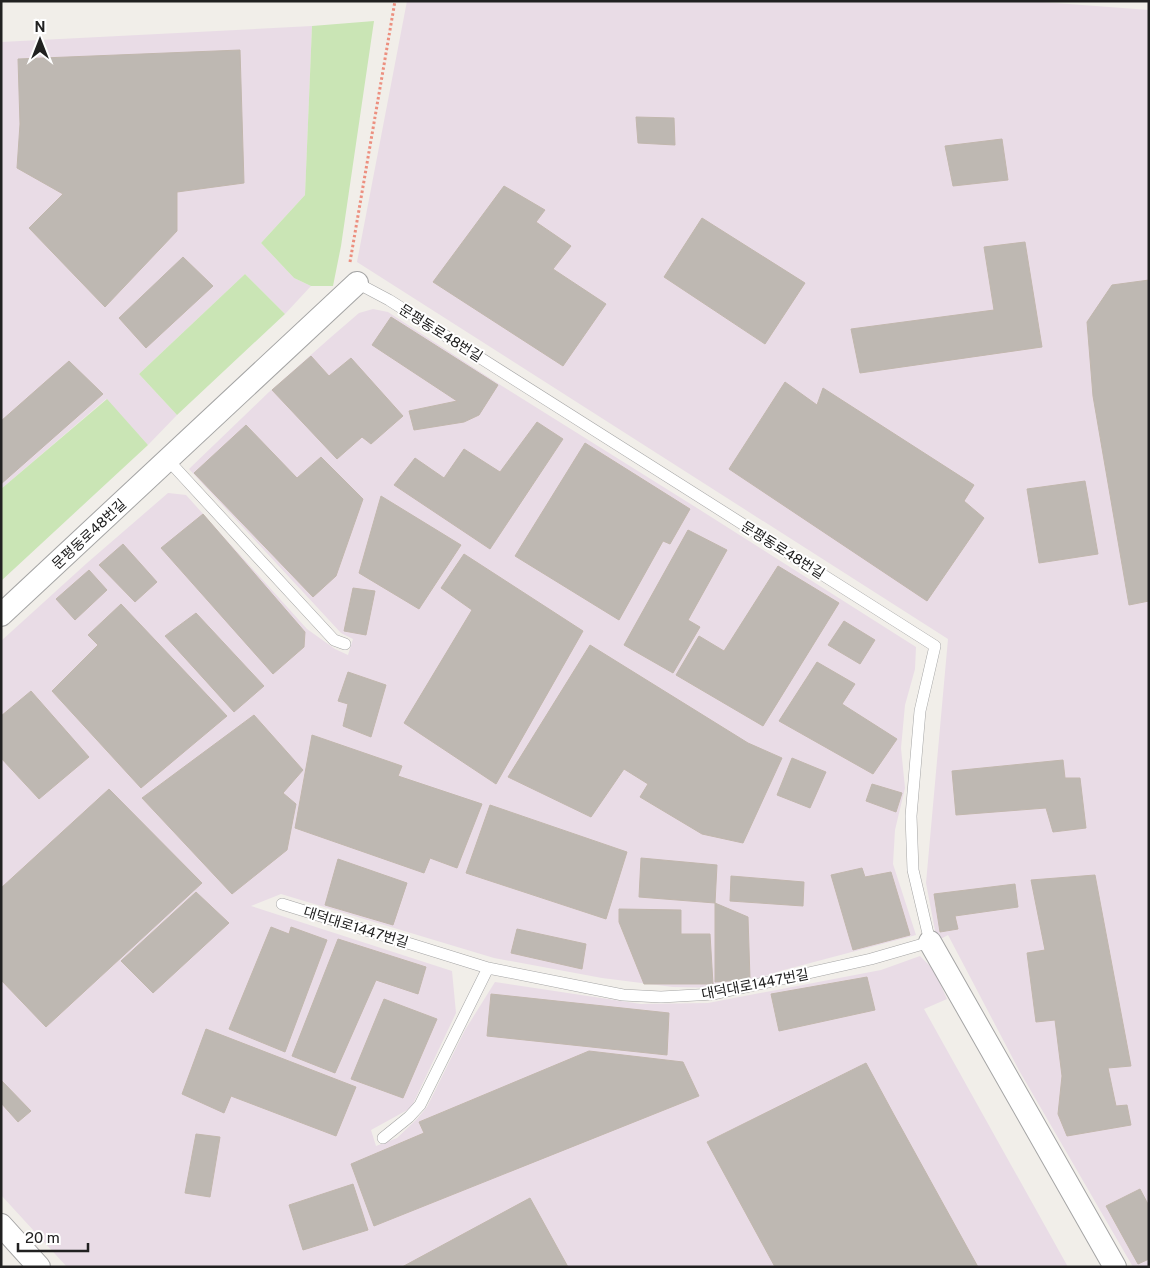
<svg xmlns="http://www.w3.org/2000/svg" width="1150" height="1268" viewBox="0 0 1150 1268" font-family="'Public Sans','Noto Sans KR',sans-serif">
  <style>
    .industrial { fill: #e9dce6 }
    .grass { fill: #cae5b5 }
    .building { fill: #beb8b2; stroke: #c1b7ad }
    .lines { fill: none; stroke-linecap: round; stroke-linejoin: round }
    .lane-casing { stroke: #a5a5a5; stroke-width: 12 }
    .street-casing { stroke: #a5a5a5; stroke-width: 24 }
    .path { stroke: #ec8f7f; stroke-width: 3; stroke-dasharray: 2.5 2.5; stroke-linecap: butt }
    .lane { stroke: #fff; stroke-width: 11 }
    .street { stroke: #fff; stroke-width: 22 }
    .labels { text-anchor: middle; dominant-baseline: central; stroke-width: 4; stroke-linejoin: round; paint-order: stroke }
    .street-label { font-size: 14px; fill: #212121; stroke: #fff }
  </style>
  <rect width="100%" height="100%" fill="#f1eee9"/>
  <path class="industrial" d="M407 1H1029L1149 10V1267H1133L1020 1072 948 935 937 941 926 883 948 639 357 262Z
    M312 26 305 195 261 243 294 278 311 286 285 314 245 274 139 374 177 415 148 445 106 399 1 489V42Z
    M373 309 388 312 502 386 697 508 916 647 915 669 905 705 901 748 905 788 895 830 893 864 916 935 780 971 753 980 719 988 673 987 602 978 494 958 281 894 251 906 452 971 456 1013 411 1108 371 1130 376 1146 397 1138 417 1119 427 1107 465 1030 495 982 641 1004 708 1003 881 970 920 956 934 970 947 999 924 1009 1068 1267H67L1 1195V641L87 563 168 493 186 495 307 629 335 649 348 655 353 639 341 633 189 469 269 392 330 338 359 313Z"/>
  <path class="grass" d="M374 21 341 246 333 286H311L294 278 261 243 305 195 312 26Z
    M245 274 285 314 177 415 139 374Z
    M107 399 148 445 1 581V489Z"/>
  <path class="building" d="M240 50 244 183 177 192V231L105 307 29 228 63 194 17 168 20 124 18 59Z
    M636 117 674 118 675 145 638 143Z
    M1002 139 1008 180 953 186 945 146Z
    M504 186 545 210 536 222 571 246 553 269 606 304 563 366 433 282Z
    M702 218 805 283 765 344 664 277Z
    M1025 242 1042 347 860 373 851 329 994 310 984 247Z
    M183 257 213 286 146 348 119 318Z
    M1149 280V601L1129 605 1093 396 1087 322 1112 285Z
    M391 317 498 385 479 415 464 422 414 430 409 411 457 401 372 345Z
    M311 356 329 376 351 358 403 416 371 444 362 437 337 459 272 390Z
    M69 361 103 394 1 484V421Z
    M785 382 817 405 823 388 974 485 964 501 984 518 927 601 729 469Z
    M537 422 563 439 490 549 394 485 415 458 444 478 464 449 500 472Z
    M246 425 297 478 321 457 363 499 336 576 313 597 194 473Z
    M585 443 690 509 670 544 663 541 619 620 515 556Z
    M1085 481 1098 554 1039 563 1027 489Z
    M381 496 461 545 419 609 359 573Z
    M203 514 305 632 304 647 273 674 161 548Z
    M688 530 727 550 688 620 700 627 673 673 624 645Z
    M123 544 157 582 135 602 99 565Z
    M464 554 583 631 496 784 404 723 472 610 441 588Z
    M778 566 839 603 763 726 676 675 699 636 724 651Z
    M89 570 107 590 75 620 56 599Z
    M353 588 375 591 366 635 344 631Z
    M121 604 227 716 141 788 52 691 98 645 88 635Z
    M196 613 264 686 234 712 165 636Z
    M844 621 875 640 860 664 828 645Z
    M590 645 748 743 782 758 743 843 702 834 640 797 648 784 624 769 591 817 508 777Z
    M817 662 855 684 842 704 897 739 873 774 779 721Z
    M348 672 386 685 371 737 343 726 348 704 338 701Z
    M31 691 89 757 39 799 1 758V716Z
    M254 715 303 770 283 793 296 804 287 850 232 894 142 798Z
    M312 735 402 766 398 776 482 804 457 868 430 858 424 873 295 828Z
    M792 758 826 772 810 808 777 795Z
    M1063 760 1065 778H1080L1086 828 1053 832 1046 808 956 815 952 771Z
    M872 784 902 793 896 812 866 801Z
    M109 789 202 883 46 1027 1 980V888Z
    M490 805 627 852 606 919 466 873Z
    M641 858 717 865 715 903 639 897Z
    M338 859 407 883 393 925 325 905Z
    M862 868 865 877 891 872 910 935 853 950 831 875Z
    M1095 875 1131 1066 1108 1068 1116 1106 1127 1105 1131 1125 1067 1136 1058 1114 1062 1076 1055 1020 1036 1022 1027 953 1045 950 1031 880Z
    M731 876 804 882 803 906 730 901Z
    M1015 884 1018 907 955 916 958 929 940 932 934 894Z
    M196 892 229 923 153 993 121 961Z
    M715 903 748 917 750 979 715 982Z
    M619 909 681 910V934H710L713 984H644L619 922Z
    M271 927 289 934 291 927 327 940 285 1052 229 1029Z
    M517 929 586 944 582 969 511 953Z
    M338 939 426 967 418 994 376 980 335 1073 292 1056Z
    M867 977 875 1010 779 1031 771 994Z
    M491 994 669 1013 667 1055 487 1036Z
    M384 999 437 1019 403 1098 351 1079Z
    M206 1029 356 1087 336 1136 231 1096 224 1113 182 1094Z
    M589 1051 683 1062 699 1096 374 1226 351 1164 424 1133 419 1122Z
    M866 1063 893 1113 978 1267H775L707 1142Z
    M1 1080 31 1111 18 1122 1 1103Z
    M196 1134 220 1137 210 1197 185 1193Z
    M353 1184 368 1230 303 1250 289 1205Z
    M1140 1189 1149 1206V1259L1138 1264 1106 1206Z
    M530 1198 568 1267H402Z"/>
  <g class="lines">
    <defs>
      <path id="lane" d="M168 460 334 640 345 644
        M282 904 488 968 623 995 661 997 714 994 871 959 930 942 913 870 911 816 920 711 935 646 389 300 357 283
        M383 1138 409 1117 420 1105 488 968"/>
      <path id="street" d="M1 615 357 283
        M930 942 1115 1267
        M1 1225 39 1267"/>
    </defs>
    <use href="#lane" class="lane-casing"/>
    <use href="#street" class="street-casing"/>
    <path class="path" d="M350 262 395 1"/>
    <use href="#lane" class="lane"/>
    <use href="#street" class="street"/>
  </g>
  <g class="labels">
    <g class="street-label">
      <text transform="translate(441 333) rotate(32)">문평동로48번길</text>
      <text transform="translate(89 534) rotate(-43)">문평동로48번길</text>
      <text transform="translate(783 550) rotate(32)">문평동로48번길</text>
      <text transform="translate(356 927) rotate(17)">대덕대로1447번길</text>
      <text transform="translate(755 984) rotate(-11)">대덕대로1447번길</text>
    </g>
  </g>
  <rect width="1150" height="1268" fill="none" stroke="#212121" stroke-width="5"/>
  <g transform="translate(40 40)" stroke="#ffffff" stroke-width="4" paint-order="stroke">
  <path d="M0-4L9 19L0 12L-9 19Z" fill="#212121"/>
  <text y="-8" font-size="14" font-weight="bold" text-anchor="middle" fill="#212121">N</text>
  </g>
  <path d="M18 1243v8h70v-8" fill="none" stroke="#212121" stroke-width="2.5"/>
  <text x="25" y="1243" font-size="15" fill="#212121" stroke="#ffffff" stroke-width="4" paint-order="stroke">20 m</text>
</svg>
